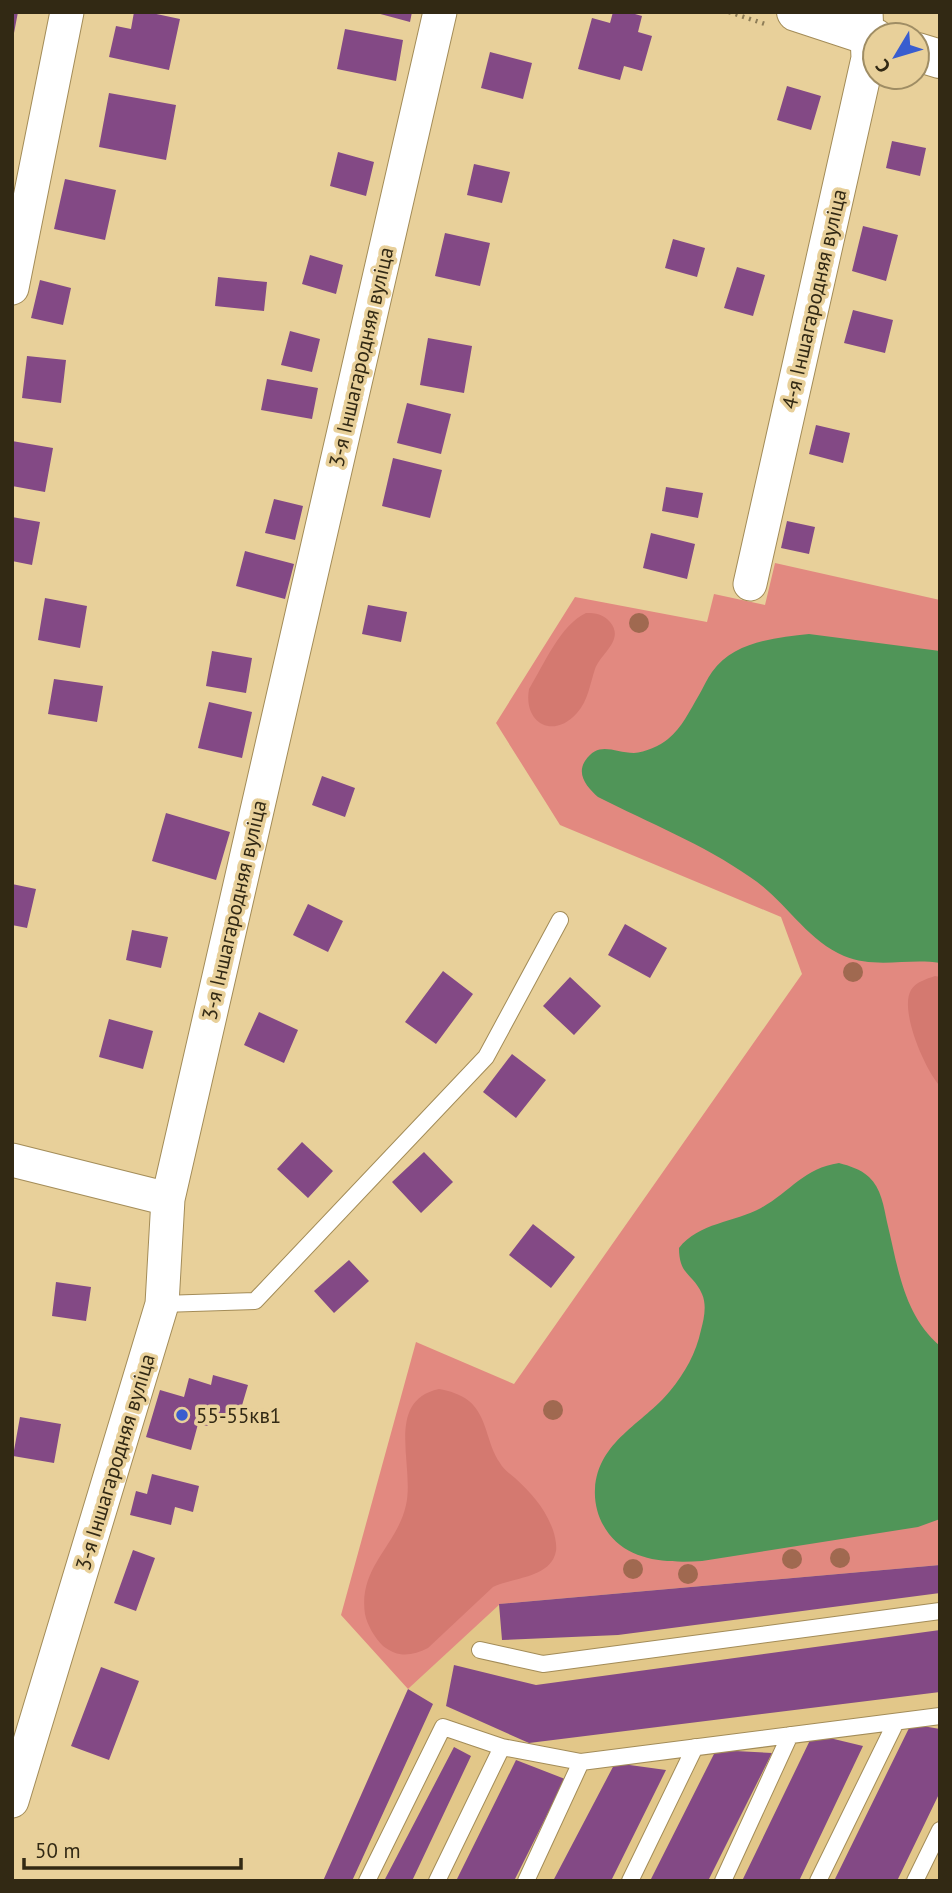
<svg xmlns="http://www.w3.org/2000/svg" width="952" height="1893" viewBox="0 0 952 1893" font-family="'PT Sans',sans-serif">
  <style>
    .built { fill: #e2c789 }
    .green { fill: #e28980 }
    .forest { fill: #d47970 }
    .water { fill: #509558 }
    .building { fill: #834985 }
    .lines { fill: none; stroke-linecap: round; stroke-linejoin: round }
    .lane-casing { stroke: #a38c58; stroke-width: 18 }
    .street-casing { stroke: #a38c58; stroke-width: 35 }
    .secondary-casing { stroke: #a38c58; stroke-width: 40 }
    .path { stroke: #8e7d57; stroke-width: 4.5; stroke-dasharray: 2 5; stroke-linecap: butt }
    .lane { stroke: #fff; stroke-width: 16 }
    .street { stroke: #fff; stroke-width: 33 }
    .secondary { stroke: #fff; stroke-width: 38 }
    .tree { fill: #a06950 }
    .poi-dot { fill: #395dcf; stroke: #e8d09a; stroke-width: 2.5 }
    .labels { text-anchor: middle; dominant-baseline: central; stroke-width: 7; stroke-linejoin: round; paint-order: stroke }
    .street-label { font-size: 21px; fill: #322914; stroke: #e8d09a }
    .poi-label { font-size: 21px; fill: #322914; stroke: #e8d09a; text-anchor: start }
  </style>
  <rect width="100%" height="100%" fill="#e8d09a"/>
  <path class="built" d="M940 1565V1881H323L408 1689 499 1604Z"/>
  <path class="green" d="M775 563 940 600V1565L500 1604 408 1689 341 1615 416 1342 514 1384 802 974 781 917 560 825 496 723 575 597 707 622 714 594 765 605Z"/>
  <path class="forest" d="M586 613C596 613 603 614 610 622 625 640 601 653 595 669 590 684 588 701 577 713 553 740 523 723 529 689 543 666 561 624 586 613Z
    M935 976 940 977V1086C925 1070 899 1010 911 990 916 982 926 979 935 976Z
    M439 1389C450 1391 460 1394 469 1401 488 1417 486 1443 500 1463 503 1469 510 1474 515 1478 532 1494 545 1508 553 1530 555 1536 557 1545 556 1551 551 1578 514 1577 493 1587L428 1648C412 1656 398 1658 383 1646 375 1638 367 1625 365 1614 358 1567 397 1546 406 1505 415 1466 384 1401 439 1389Z"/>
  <path class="water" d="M809 634 940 651V963C908 958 875 969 844 956 806 940 784 899 750 877 703 844 649 823 598 797 588 788 576 775 585 761 599 740 614 753 634 753 645 752 660 746 668 739 682 728 690 710 699 695 703 688 707 679 712 672 734 641 775 638 809 634Z
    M839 1163C850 1166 860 1169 869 1177 881 1188 884 1207 887 1222 898 1267 903 1314 940 1346V1519L918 1527 702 1561C669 1563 631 1562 609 1534 599 1521 594 1505 595 1489 598 1441 643 1424 670 1391 685 1373 696 1353 701 1330 704 1319 707 1305 702 1294 693 1273 679 1276 679 1248 698 1223 735 1222 761 1208 790 1192 804 1168 839 1163Z"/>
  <path class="building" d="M12 12H18L14 33H12Z
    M134 12H147L180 19 169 70 109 57 116 26 131 29Z
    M373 12H412L410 22Z
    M613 12H628L642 16 638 32 652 36 642 71 624 66 620 80 578 69 592 18 610 23Z
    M345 29 403 40 396 81 337 69Z
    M490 52 532 63 523 99 481 88Z
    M787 86 821 96 811 130 777 120Z
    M109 93 176 105 166 160 99 147Z
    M892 141 926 148 920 176 886 168Z
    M338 152 374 162 366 196 330 186Z
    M474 164 510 172 502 203 467 195Z
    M65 179 116 190 105 240 54 229Z
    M863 226 898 235 886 281 852 271Z
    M445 233 490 243 480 286 435 276Z
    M673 239 705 248 697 277 665 268Z
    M310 255 343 265 336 294 302 284Z
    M737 267 765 275 753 316 724 308Z
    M218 277 267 282 264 311 215 306Z
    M40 280 71 288 63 325 31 318Z
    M853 310 893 320 885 353 844 343Z
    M290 331 320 339 312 372 281 365Z
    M428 338 472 346 464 393 420 385Z
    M27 356 66 360 61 403 22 398Z
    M267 379 318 388 312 419 261 410Z
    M407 403 451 414 441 454 397 443Z
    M816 425 850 433 843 463 809 454Z
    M12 441 53 448 45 492 12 486Z
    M393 458 442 470 430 518 382 506Z
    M666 487 703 493 698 518 662 511Z
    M274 499 303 506 295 540 265 533Z
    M12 517 40 522 32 565 12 561Z
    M787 521 815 527 809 554 781 548Z
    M651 533 695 544 687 579 643 568Z
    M245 551 294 564 285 599 236 586Z
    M45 598 87 606 80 648 38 640Z
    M368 605 407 612 401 642 362 634Z
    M212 651 252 658 246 693 206 686Z
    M54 679 103 686 97 722 48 714Z
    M209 702 252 712 242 758 198 748Z
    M322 776 355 788 345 817 312 805Z
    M166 813 230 832 216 880 152 861Z
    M12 884 36 889 27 928 12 925Z
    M308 904 343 921 328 952 293 935Z
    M625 924 667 948 650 978 608 955Z
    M132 930 168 937 161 968 126 960Z
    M443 971 473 994 436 1044 405 1022Z
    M570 977 601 1006 574 1035 543 1006Z
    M259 1012 298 1030 284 1063 244 1045Z
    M109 1019 153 1031 143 1069 99 1057Z
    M512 1054 546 1080 516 1118 483 1092Z
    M302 1142 333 1171 308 1198 277 1169Z
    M424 1152 453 1182 421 1213 392 1182Z
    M533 1224 575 1257 551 1288 509 1255Z
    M349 1260 369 1281 334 1313 314 1291Z
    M56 1282 91 1287 86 1321 52 1316Z
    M213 1375 248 1385 238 1419 213 1412 208 1426 198 1424 191 1450 146 1437 160 1390 184 1397 189 1378 211 1385Z
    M20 1417 61 1424 54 1463 13 1456Z
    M152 1474 199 1486 193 1512 175 1507 171 1525 130 1515 136 1491 147 1494Z
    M133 1550 155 1558 136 1611 114 1603Z
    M940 1565V1593L618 1635 502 1640 499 1604Z
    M940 1630V1692L529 1743 446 1706 454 1665 536 1685Z
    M101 1667 139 1681 109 1760 71 1746Z
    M408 1689 433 1704 352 1881H323Z
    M911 1724 940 1729V1792L897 1881H834Z
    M813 1734 863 1746 799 1881H742Z
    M454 1747 471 1756 412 1881H384Z
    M716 1750 772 1753 708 1881H650Z
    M516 1760 565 1779 514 1881H456Z
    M615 1763 666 1770 611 1881H553Z"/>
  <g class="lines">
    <defs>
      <path id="lane" d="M162 1304 255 1301 486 1057 560 920
        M480 1650 543 1664 940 1611
        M367 1881 443 1727 502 1747 581 1762 940 1716
        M437 1881 502 1747
        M526 1881 581 1762
        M630 1881 695 1747
        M723 1881 790 1735
        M818 1881 896 1722
        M915 1881 940 1830"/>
      <path id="street" d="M12 288 67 12
        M750 584 868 58 866 12
        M12 1160 168 1199
        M12 1801 162 1304 168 1199 440 12"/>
      <path id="secondary" d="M796 12 875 38
        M917 52 940 59"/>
    </defs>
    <use href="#lane" class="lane-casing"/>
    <use href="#street" class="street-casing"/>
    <use href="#secondary" class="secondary-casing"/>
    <path class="path" d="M729 12 765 24"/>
    <use href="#lane" class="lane"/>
    <use href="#street" class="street"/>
    <use href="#secondary" class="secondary"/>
  </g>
  <g class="tree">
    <circle cx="639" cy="623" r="10"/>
    <circle cx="853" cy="972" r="10"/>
    <circle cx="553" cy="1410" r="10"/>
    <circle cx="840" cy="1558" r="10"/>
    <circle cx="792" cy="1559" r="10"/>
    <circle cx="633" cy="1569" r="10"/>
    <circle cx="688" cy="1574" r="10"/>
  </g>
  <circle class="poi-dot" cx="182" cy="1415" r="7"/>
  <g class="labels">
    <g class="street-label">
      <text transform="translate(814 299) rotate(-77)">4-я Іншагародняя вуліца</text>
      <text transform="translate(361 357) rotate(-77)">3-я Іншагародняя вуліца</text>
      <text transform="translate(234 910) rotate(-77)">3-я Іншагародняя вуліца</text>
      <text transform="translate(115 1462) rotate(-73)">3-я Іншагародняя вуліца</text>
    </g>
    <g class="poi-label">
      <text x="196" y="1415">55-55кв1</text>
    </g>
  </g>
  <rect width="952" height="1893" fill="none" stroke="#322914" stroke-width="28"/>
  <g transform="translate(896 56) rotate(232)"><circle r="33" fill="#e8d09a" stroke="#9f8d64" stroke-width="2"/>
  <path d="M0-5L12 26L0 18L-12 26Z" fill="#395dcf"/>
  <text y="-10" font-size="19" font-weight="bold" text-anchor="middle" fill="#322914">С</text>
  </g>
  <path d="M24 1858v10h217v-10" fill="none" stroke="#322914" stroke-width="3.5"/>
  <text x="35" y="1858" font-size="21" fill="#322914" stroke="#e8d09a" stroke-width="5" paint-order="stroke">50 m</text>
</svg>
